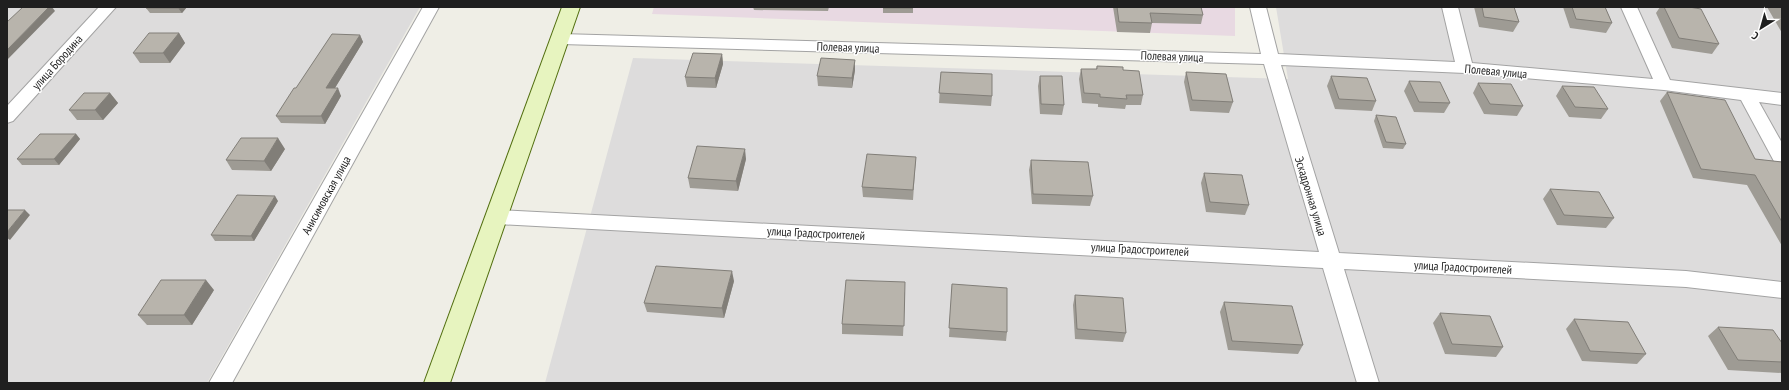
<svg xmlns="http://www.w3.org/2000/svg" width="1789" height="390" viewBox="0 0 1789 390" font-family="'PT Sans Narrow',sans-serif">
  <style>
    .residential { fill: #dddcdc }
    .industrial { fill: #e8d9e2 }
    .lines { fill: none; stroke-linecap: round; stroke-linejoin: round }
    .street-casing { stroke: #a3a3a3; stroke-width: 2 }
    .secondary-casing { stroke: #516e0e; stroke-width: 2 }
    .street { fill: #fff; fill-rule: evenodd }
    .secondary { fill: #e7f4bf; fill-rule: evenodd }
    .wall { fill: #9e9b94 }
    .shaded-wall { fill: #817e78 }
    .building { fill: #b8b4ac; stroke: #817e78 }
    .labels { text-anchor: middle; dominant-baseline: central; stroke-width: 3; stroke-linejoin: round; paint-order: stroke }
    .street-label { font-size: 12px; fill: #1f1f1f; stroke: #fff }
  </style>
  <rect width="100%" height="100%" fill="#efeee6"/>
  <path class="residential" d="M7 7H420L207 383H7Z
    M1276 7H1782V383H545L633 58 1288 79Z"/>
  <path class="industrial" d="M654 7H1235V36L652 14Z"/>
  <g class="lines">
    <defs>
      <path id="street" d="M99 7H116L13 121 7 123V106Z
        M423 7H439L232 383H209Z
        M1250 7H1266L1278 54 1455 62 1442 7H1458L1472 63 1653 79 1621 7H1637L1670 80 1782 93V105L1759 102 1782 143V166L1776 165 1741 100 1664 90 1465 73 1281 65 1339 253 1686 271 1782 282V298L1686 287 1344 269 1379 383H1357L1323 268 497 224 490 222 487 217 490 212 497 210 1319 252 1264 64 561 44 555 42 553 39 555 36 561 34 1261 54Z"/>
      <path id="secondary" d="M562 7H580L450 383H424Z"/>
    </defs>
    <use href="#street" class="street-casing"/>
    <use href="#secondary" class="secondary-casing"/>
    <use href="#street" class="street"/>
    <use href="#secondary" class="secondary"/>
  </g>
  <path class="wall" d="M187 7 182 13H150L146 8Z
    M753 7H829L828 11 754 10Z
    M883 7H913V13H883Z
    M1113 7H1201L1203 15 1201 24 1152 23 1150 33 1117 32Z
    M1474 7H1514L1519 22 1513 32 1479 27Z
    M1563 7H1605L1612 23 1606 33 1570 28Z
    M1660 7H1689L1719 44 1712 54 1672 48 1656 13Z
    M1767 7H1782V33Z
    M179 33 185 43 170 63H140L133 53Z
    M360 35 363 42 335 88 341 96 325 124 281 123 276 116 296 88Z
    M722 54 723 64 716 88 687 87 685 77Z
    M1097 66 1123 70 1143 95 1141 105H1126L1125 109 1098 107V104L1082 103 1079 79 1081 69H1096Z
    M855 70 852 88 818 86 817 76Z
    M941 72 992 96 991 106 939 103Z
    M1186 72 1233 102 1229 113 1190 111 1184 82Z
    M1040 76 1064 105 1062 115 1040 114 1038 86Z
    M1331 76 1376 101 1372 111 1335 109 1327 86Z
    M1409 81 1450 103 1444 113 1414 112 1404 91Z
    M1478 83 1523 106 1517 116 1484 114 1473 93Z
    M1562 86 1608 109 1601 119 1569 117 1556 96Z
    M1667 92 1755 159 1782 162V246L1747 185 1693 178 1660 101Z
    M110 93 118 103 103 120H77L69 110Z
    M1376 115 1406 144 1403 149 1383 148 1374 121Z
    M76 134 80 139 59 165H22L17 159Z
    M285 149 271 171 232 170 226 160Z
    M916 157 913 200 863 197 862 187Z
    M746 159 738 191 690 188 688 178Z
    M1031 160 1093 196 1090 206 1032 204 1029 170Z
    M1204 173 1249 205 1245 215 1206 212 1201 183Z
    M1550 189 1614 218 1606 228 1557 225 1543 199Z
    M278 201 254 241H215L211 235Z
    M734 281 724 318 647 312 644 303Z
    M952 284 1007 332 1006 341 949 337Z
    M214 290 192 325H147L138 315Z
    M905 292 903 336 842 334V324Z
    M1075 295 1126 333 1123 342 1075 339 1073 305Z
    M1224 302 1303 345 1298 354 1228 350 1220 312Z
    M1440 313 1503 347 1496 357 1445 354 1433 323Z
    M1574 319 1646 354 1637 364 1582 361 1566 329Z
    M1718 327 1782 343V373L1728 370 1708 336Z"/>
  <path class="shaded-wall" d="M49 7H52L55 11 7 60V50Z
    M179 7H187L182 13 178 8Z
    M179 33 185 43 170 63 163 53Z
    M360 35 363 42 330 96 326 88Z
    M722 54 723 64 716 88 715 78Z
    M855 60V70L852 88V78Z
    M338 88 341 96 325 124 321 116Z
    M110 93 118 103 103 120 95 110Z
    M76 134 80 139 59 165 54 159Z
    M278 138 285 149 271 171 264 161Z
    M745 149 746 159 738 191 736 181Z
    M275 196 278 201 254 241 251 236Z
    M25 210 30 215 10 240 7 238V232Z
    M732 271 734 281 724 318 722 308Z
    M206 280 214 290 192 325 184 315Z"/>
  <path class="building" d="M23 7H49L7 50V22Z
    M147 7H179L178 8H146Z
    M883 7H913V8H883Z
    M1117 7H1201L1203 15 1150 13 1152 23 1119 22Z
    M1482 7H1514L1519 22 1484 17Z
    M1572 7H1605L1612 23 1576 19Z
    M1664 7H1689L1701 9 1719 44 1679 38Z
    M149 33H179L163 53H133Z
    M332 34 360 35 326 88H338L321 116H276L294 88H296Z
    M693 53 722 54 715 78 685 77Z
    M821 58 855 60 852 78 817 76Z
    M1097 66 1123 67V70L1139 71 1143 95H1126L1127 99 1100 97V94L1084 93 1081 69H1097Z
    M941 72 992 74V96L939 93Z
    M1186 72 1226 74 1233 102 1192 100Z
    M1040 76H1062L1064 105 1041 104Z
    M1331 76 1367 78 1376 101 1339 99Z
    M1409 81 1440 82 1450 103 1419 102Z
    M1478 83 1511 84 1523 106 1490 104Z
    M1562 86 1594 87 1608 109 1575 107Z
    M1667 92 1725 100 1755 159 1782 162V222L1755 175 1701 169Z
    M84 93H110L95 110H69Z
    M1376 115 1396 117 1406 144 1386 142Z
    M40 134H76L54 159H17Z
    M241 138H278L264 161 226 160Z
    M697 146 745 149 736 181 688 178Z
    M867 154 916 157 913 190 862 187Z
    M1031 160 1088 162 1093 196 1033 194Z
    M1204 173 1242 175 1249 205 1210 202Z
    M1550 189 1599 192 1614 218 1564 215Z
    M237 195 275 196 251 236 211 235Z
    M7 210H25L7 232Z
    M656 266 732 271 722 308 644 303Z
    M161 280H206L184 315H138Z
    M846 280 905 282 904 326 842 324Z
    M952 284 1007 288V332L949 328Z
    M1075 295 1123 298 1126 333 1077 329Z
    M1224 302 1292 306 1303 345 1232 341Z
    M1440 313 1490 316 1503 347 1452 344Z
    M1574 319 1628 322 1646 354 1590 351Z
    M1718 327 1773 330 1782 343V362L1738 360Z"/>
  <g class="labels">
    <g class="street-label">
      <text transform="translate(848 47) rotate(2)">Полевая улица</text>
      <text transform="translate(1172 56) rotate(2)">Полевая улица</text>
      <text transform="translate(57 62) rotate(-48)">улица Бородина</text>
      <text transform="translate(1496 71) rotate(5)">Полевая улица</text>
      <text transform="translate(326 195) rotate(-61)">Анисимовская улица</text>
      <text transform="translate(1311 196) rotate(73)">Эскадронная улица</text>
      <text transform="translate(816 233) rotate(3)">улица Градостроителей</text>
      <text transform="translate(1140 249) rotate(3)">улица Градостроителей</text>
      <text transform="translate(1463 267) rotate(3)">улица Градостроителей</text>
    </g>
  </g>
  <rect width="1789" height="390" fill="none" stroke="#1f1f1f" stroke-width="16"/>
  <g transform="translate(1761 28) rotate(217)" stroke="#ffffff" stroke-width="3" paint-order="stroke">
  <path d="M0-3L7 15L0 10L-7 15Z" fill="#1f1f1f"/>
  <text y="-6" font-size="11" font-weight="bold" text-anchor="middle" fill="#1f1f1f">С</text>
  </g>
</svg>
